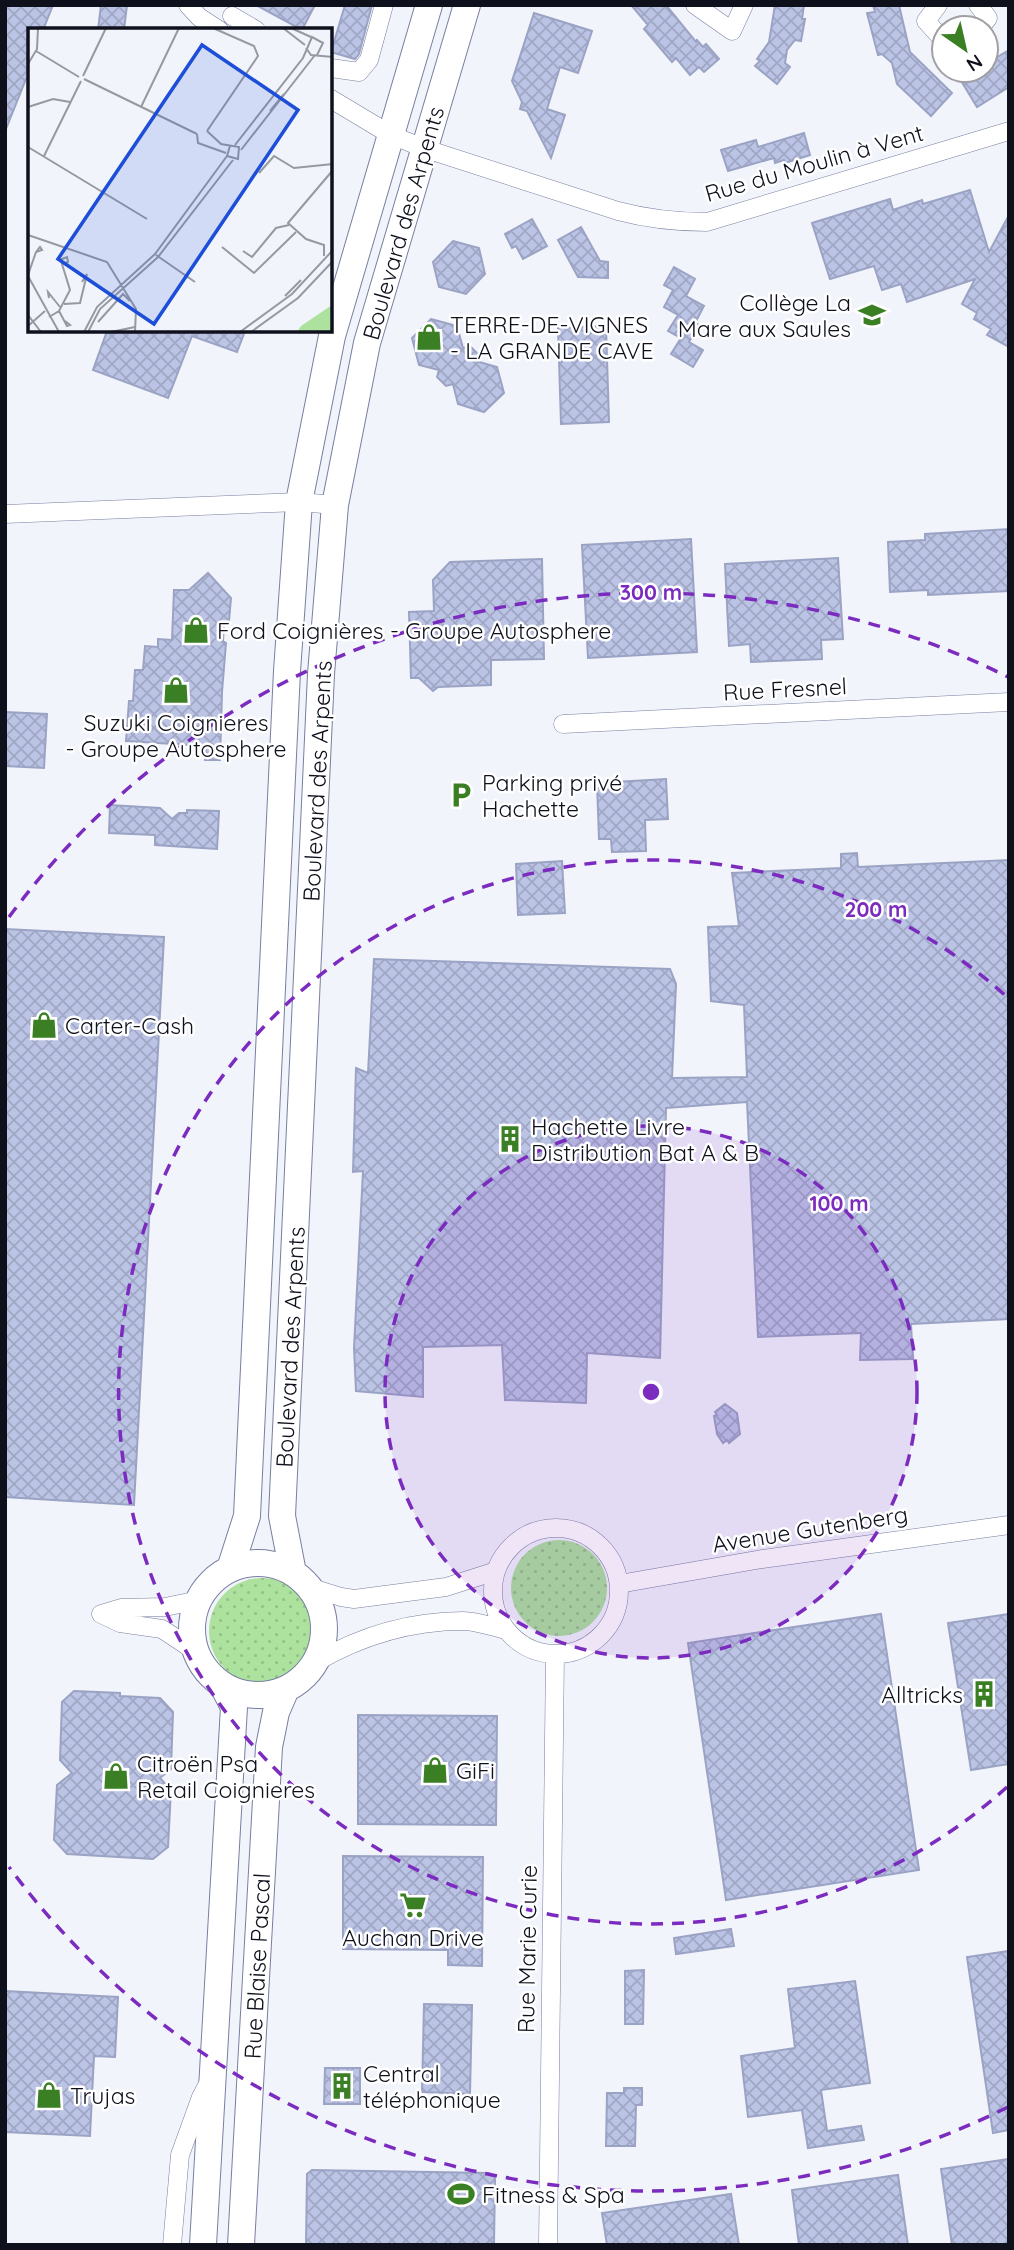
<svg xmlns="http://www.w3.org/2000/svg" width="1014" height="2250" viewBox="0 0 1014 2250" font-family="Quicksand,sans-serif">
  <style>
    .grass { fill: url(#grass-dots) }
    .building { fill: url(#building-cross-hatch); stroke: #9ba3c4; stroke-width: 2 }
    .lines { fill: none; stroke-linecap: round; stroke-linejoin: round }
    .street-casing { stroke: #787f9f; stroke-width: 19 }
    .secondary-casing { stroke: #787f9f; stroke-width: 28 }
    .street { stroke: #fff; stroke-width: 18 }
    .secondary { stroke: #fff; stroke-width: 26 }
    .ring { fill: none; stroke: #7b2cbf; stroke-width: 3.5; stroke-dasharray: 12 9 }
    .labels { text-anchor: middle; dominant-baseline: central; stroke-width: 5; stroke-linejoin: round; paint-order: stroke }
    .street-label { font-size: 23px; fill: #0e101c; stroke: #fff }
    .poi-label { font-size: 23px; fill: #0e101c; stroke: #fff; text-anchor: start }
    .inset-road { fill: none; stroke: #9799a2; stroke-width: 2 }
    .view { fill: #1d4ed8; fill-opacity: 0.15; stroke: #1d4ed8; stroke-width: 3.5 }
    .inset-edge { fill: none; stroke: #0e101c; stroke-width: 3.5 }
    .centre { fill: #7b2cbf; stroke: #fff; stroke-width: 3.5 }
    .ring-label { font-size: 21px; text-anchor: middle; font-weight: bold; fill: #7b2cbf; stroke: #fff; stroke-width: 5; stroke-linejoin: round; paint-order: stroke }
  </style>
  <defs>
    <pattern id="grass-dots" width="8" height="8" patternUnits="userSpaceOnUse" patternTransform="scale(1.75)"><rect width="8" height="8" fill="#ade29e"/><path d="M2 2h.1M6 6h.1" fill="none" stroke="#94c188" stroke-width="1.8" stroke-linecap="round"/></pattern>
    <pattern id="building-cross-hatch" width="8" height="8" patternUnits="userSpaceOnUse" patternTransform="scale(1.75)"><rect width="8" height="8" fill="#bcc4e6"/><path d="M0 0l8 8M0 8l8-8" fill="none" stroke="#a0a7c5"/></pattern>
  </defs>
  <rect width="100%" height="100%" fill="#f2f4fb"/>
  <path class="grass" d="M511 1588a48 48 0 1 1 96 0a48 48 0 1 1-96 0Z
    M209 1631a53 53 0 1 1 106 0a53 53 0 1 1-106 0Z"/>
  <path class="building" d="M5 5H53L43 30H30V79H26L6 129Z
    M101 5H127L124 30H98Z
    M256 5H315L302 30Z
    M345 5H372L359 54 355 59 331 52Z
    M631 5H666L696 42 697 40 703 47 706 44 719 59 704 72 699 67 690 75 676 58 672 62 644 29 648 25Z
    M775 5H804L802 19H805L801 41 795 40 787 50 785 63 790 67 777 84 755 66 760 61 757 59 769 42Z
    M873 5H899L910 52 952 93 931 116 897 84 892 63 882 54 878 55 867 13 875 12Z
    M534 13 592 31 578 73 560 67 547 109 565 115 551 158 527 111 520 109 522 102 512 81Z
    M1009 50V87L977 107 960 79 975 70H986V64Z
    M804 133 810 155 785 163 784 160 775 163 774 158 728 171 721 150 756 140 758 147Z
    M970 190 989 252 1009 215V347L987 335 991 329 974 319 977 313 962 304 975 279 907 302 901 284 882 290 874 266 830 279 812 223 890 199 893 210 922 200 923 204Z
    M532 219 547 246 523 259 516 246 512 248 505 234Z
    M581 227 600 261 608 262V278L578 277 558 240Z
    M453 241 479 248 485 274 466 294 439 287 433 262Z
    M674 267 695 279 686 296 704 306 695 323 699 325 689 342 703 350 693 367 671 354 681 338 668 331 678 315 664 307 673 290 664 285Z
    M431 319 457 326 463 348 470 346 478 354 476 361 497 367 504 393 484 412 458 404 453 384 446 386 437 377 439 370 419 365 412 338Z
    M606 326 609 422 561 424 558 328Z
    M107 331H245L237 352 192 336 168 398 93 370Z
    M1009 529V591L928 595V590L890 592 888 542 925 540V534Z
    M691 539 697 652 588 658 582 545Z
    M838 558 843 639 821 640 822 659 751 662 750 644 729 646 725 564Z
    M542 559 544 659 491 660V685L438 687 433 691 419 678H411L409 612 434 611 433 580 450 562Z
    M208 573 231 598 229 621 224 625 223 641 226 643 222 692 220 760H205L206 746 126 741 129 701H133L135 670H143L145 646 158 647V639L172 640 174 590H189Z
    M5 712 47 714 44 768 5 766Z
    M666 779 668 819 645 820 646 851 612 852 611 839H599L597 783Z
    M110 805 160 808 172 819 179 813H187V810L219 811 217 849 155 845V835L109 833Z
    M857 853 858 867 1009 860V1319L911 1324 913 1359 860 1360 861 1333 758 1337 747 1102 666 1108 660 1358 587 1353 586 1403 505 1400 502 1345 423 1347V1397L356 1391 354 1348 363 1171 353 1172 356 1068 368 1073 374 959 670 969 676 984 672 1078 747 1077 744 1005 711 1001 708 927 739 926 732 873 841 868V854Z
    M562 861 565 913 518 915 516 864Z
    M5 929 164 937 134 1505 5 1497Z
    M725 1404 737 1413 740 1434 729 1443 727 1440 723 1443 717 1434 714 1416 717 1415 715 1412Z
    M881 1614 919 1870 726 1900 688 1643Z
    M1009 1614V1764L971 1770 948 1623Z
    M74 1691 120 1693V1696L160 1698 173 1712 171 1769 160 1778 171 1790 168 1847 153 1859 67 1854 54 1840 57 1785 72 1773 60 1760 62 1702Z
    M358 1715 497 1716 496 1825 358 1824Z
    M343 1856 483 1857 482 1966 448 1965V1950L343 1949Z
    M731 1929 734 1946 676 1954 674 1938Z
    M1009 1951V2130L993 2133 967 1957Z
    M644 1970 643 2024H625V1971Z
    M855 1981 870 2083 821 2090 827 2131 861 2126 864 2140 808 2148 802 2110 748 2117 741 2056 795 2048 788 1989Z
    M5 1991 118 1997 115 2057 94 2056 90 2136 5 2132Z
    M424 2004 472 2005 470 2094 422 2092Z
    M325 2068H360V2104H324Z
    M624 2088H642V2105H636L635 2146H606L607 2093H624Z
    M1009 2159V2245H952L941 2169Z
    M312 2170 489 2173 495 2178 494 2245H306L307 2174Z
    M898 2175 908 2245H799L792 2190Z
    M731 2194 739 2245H607L602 2213Z"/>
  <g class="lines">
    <defs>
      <path id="street" d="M188 5 199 17 219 30
        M695 5 732 31 744 5
        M938 5 926 21 944 41
        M978 5 988 18 980 28
        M232 16 256 30
        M331 68 359 72 369 60 384 5
        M331 99 391 135 426 149 618 211C648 219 676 222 707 222L1009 131
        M5 514 299 502 335 505
        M563 724 1009 702
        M493 1591a63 63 0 1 1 126 0a63 63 0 1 1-126 0Z
        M619 1584 762 1559 1009 1525
        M309 1587 341 1597 354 1599 446 1587 496 1571
        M101 1614 120 1623 162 1629 195 1651
        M101 1614 121 1608 165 1607 199 1600
        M316 1662C361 1636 411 1621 463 1621 477 1621 493 1627 506 1630
        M172 2245 180 2155 201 2097 208 2084
        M548 2245 555 1654"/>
      <path id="secondary" d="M192 1629a66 66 0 1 1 132 0a66 66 0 1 1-132 0Z
        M230 1569 247 1516 287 671 299 502 332 336 429 5
        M293 1573 282 1516 321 674 335 505 367 343 467 5
        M203 2245 234 1707 223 1686
        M241 2245 269 1747 276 1712 286 1689"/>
    </defs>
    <use href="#street" class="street-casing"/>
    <use href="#secondary" class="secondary-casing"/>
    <use href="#street" class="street"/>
    <use href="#secondary" class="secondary"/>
  </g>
  <circle cx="651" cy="1392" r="266" fill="#7b2cbf" fill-opacity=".12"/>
  <g class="ring">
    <circle cx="651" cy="1392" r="266"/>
    <path d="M1007 1787A532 532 0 1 1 1007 997"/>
    <path d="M1008 2107A799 799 0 0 1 9 1867M9 917A799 799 0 0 1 1008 677"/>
  </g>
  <defs>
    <symbol id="school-bare" viewBox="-9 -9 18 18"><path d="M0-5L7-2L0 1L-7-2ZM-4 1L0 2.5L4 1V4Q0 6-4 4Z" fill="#3a7f23" stroke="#fff" stroke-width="2.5" paint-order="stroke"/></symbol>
    <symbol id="shop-bare" viewBox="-9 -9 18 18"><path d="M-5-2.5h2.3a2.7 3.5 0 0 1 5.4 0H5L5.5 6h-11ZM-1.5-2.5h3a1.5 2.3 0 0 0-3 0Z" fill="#3a7f23" stroke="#fff" stroke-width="2.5" paint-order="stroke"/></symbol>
    <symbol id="parking-bare" viewBox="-9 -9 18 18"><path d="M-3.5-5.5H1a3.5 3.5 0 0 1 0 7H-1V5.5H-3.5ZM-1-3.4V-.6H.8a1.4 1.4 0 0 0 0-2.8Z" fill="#3a7f23" stroke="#fff" stroke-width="2.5" paint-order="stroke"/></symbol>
    <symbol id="building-bare" viewBox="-9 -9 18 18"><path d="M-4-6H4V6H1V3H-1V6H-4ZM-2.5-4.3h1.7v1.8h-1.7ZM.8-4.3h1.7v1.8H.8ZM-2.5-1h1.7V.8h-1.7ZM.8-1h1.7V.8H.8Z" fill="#3a7f23" stroke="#fff" stroke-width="2.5" paint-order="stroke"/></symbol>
    <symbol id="supermarket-bare" viewBox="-9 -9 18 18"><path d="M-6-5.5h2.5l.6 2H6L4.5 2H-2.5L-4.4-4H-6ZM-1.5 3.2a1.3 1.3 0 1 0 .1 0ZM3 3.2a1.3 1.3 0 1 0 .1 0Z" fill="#3a7f23" stroke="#fff" stroke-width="2.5" paint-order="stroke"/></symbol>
    <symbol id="stadium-bare" viewBox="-9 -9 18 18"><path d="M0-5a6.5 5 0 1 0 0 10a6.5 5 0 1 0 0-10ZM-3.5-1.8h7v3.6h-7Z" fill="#3a7f23" stroke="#fff" stroke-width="2.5" paint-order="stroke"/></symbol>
  </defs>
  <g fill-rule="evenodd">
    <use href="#school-bare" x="853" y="296" width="38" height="38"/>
    <use href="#shop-bare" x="410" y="318" width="38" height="38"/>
    <use href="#shop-bare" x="177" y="611" width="38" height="38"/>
    <use href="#shop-bare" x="157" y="671" width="38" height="38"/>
    <use href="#parking-bare" x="442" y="776" width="38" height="38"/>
    <use href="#shop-bare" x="25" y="1006" width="38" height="38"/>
    <use href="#building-bare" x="491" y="1120" width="38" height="38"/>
    <use href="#building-bare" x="965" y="1675" width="38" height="38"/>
    <use href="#shop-bare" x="416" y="1751" width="38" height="38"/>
    <use href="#shop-bare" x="97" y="1757" width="38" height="38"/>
    <use href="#supermarket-bare" x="394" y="1886" width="38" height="38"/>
    <use href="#building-bare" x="323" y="2067" width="38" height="38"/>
    <use href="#shop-bare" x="30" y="2076" width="38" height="38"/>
    <use href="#stadium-bare" x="442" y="2175" width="38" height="38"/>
  </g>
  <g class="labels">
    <g class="street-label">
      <text transform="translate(814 163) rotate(-16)">Rue du Moulin à Vent</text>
      <text transform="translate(403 223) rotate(-74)">Boulevard des Arpents</text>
      <text transform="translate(785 689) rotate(-3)">Rue Fresnel</text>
      <text transform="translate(317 781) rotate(-87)">Boulevard des Arpents</text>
      <text transform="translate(290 1347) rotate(-87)">Boulevard des Arpents</text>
      <text transform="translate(810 1529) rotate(-9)">Avenue Gutenberg</text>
      <text transform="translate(527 1949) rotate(-89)">Rue Marie Curie</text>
      <text transform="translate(257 1966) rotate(-87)">Rue Blaise Pascal</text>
    </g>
    <g class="poi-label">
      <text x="851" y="302" text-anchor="end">Collège La<tspan x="851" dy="26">Mare aux Saules</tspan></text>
      <text x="450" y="324">TERRE-DE-VIGNES<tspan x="450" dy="26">- LA GRANDE CAVE</tspan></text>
      <text x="217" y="630">Ford Coignières - Groupe Autosphere</text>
      <text x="176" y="722" text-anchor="middle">Suzuki Coignieres<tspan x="176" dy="26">- Groupe Autosphere</tspan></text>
      <text x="482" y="782">Parking privé<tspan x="482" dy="26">Hachette</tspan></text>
      <text x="65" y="1025">Carter-Cash</text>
      <text x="531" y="1126">Hachette Livre<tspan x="531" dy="26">Distribution Bat A &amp; B</tspan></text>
      <text x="963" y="1694" text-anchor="end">Alltricks</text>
      <text x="137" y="1763">Citroën Psa<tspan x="137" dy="26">Retail Coignieres</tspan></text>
      <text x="456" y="1770">GiFi</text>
      <text x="413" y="1937" text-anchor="middle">Auchan Drive</text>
      <text x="363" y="2073">Central<tspan x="363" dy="26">téléphonique</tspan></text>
      <text x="70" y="2095">Trujas</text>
      <text x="482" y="2194">Fitness &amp; Spa</text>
    </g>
  </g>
  <g transform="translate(28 28)">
    <rect width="304" height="304" fill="#f2f4fb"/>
    <path d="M304 277V304H269L273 298Z" fill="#ade29e"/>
    <path class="inset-road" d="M255 0 277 17M263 0 283 9M278 20 283 27 305 29M8 23 51 49M0 36 9 21 10 0M55 48 78 0M56 51 169 106M0 79 25 71 42 74M113 79 151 0M242 83 256 66M179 103 230 28 226 18 185 0M179 103 193 116 211 119 210 131 199 128 202 118M169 106 170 115 198 125M207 117 275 30 284 9 295 15 289 27M0 119 119 191M213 122 287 27M16 128 53 53M231 145 246 128 266 140 305 136M0 207 79 234 108 281 107 304M194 219 226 245 268 204M215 223 224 229 248 200 261 197M128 227 167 254M296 228V217L278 211 260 195 305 142M0 247 8 224 14 222 12 219 8 224M0 248 31 304M257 268 273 252M21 270 20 264 32 279M36 276 52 275 59 246 54 254M31 283 39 298 42 297 37 293M0 287 13 304M21 289 31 283 42 262 34 236 40 234 39 229 34 231V236M70 294 95 266 102 273M0 298 17 283M56 304 69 279 127 226 199 128M60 304 72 281 130 229 205 132M83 304 107 299M212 304 264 266 305 222M223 304 270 270 305 233"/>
    <path class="view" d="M174 17 270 82 126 296 30 231Z"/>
    <rect width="304" height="304" class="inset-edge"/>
  </g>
  <circle cx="651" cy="1392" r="10" class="centre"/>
  <g class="ring-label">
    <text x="651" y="600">300 m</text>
    <text x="876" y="917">200 m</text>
    <text x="839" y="1211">100 m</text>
  </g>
  <rect width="1014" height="2250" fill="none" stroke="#0e101c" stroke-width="14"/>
  <g transform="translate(965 49) rotate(146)"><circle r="33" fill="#ffffff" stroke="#9f9fa4" stroke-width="2"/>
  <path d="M0-5L12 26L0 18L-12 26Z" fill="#3a7f23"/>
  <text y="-10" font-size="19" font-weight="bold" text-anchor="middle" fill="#0e101c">N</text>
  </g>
</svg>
